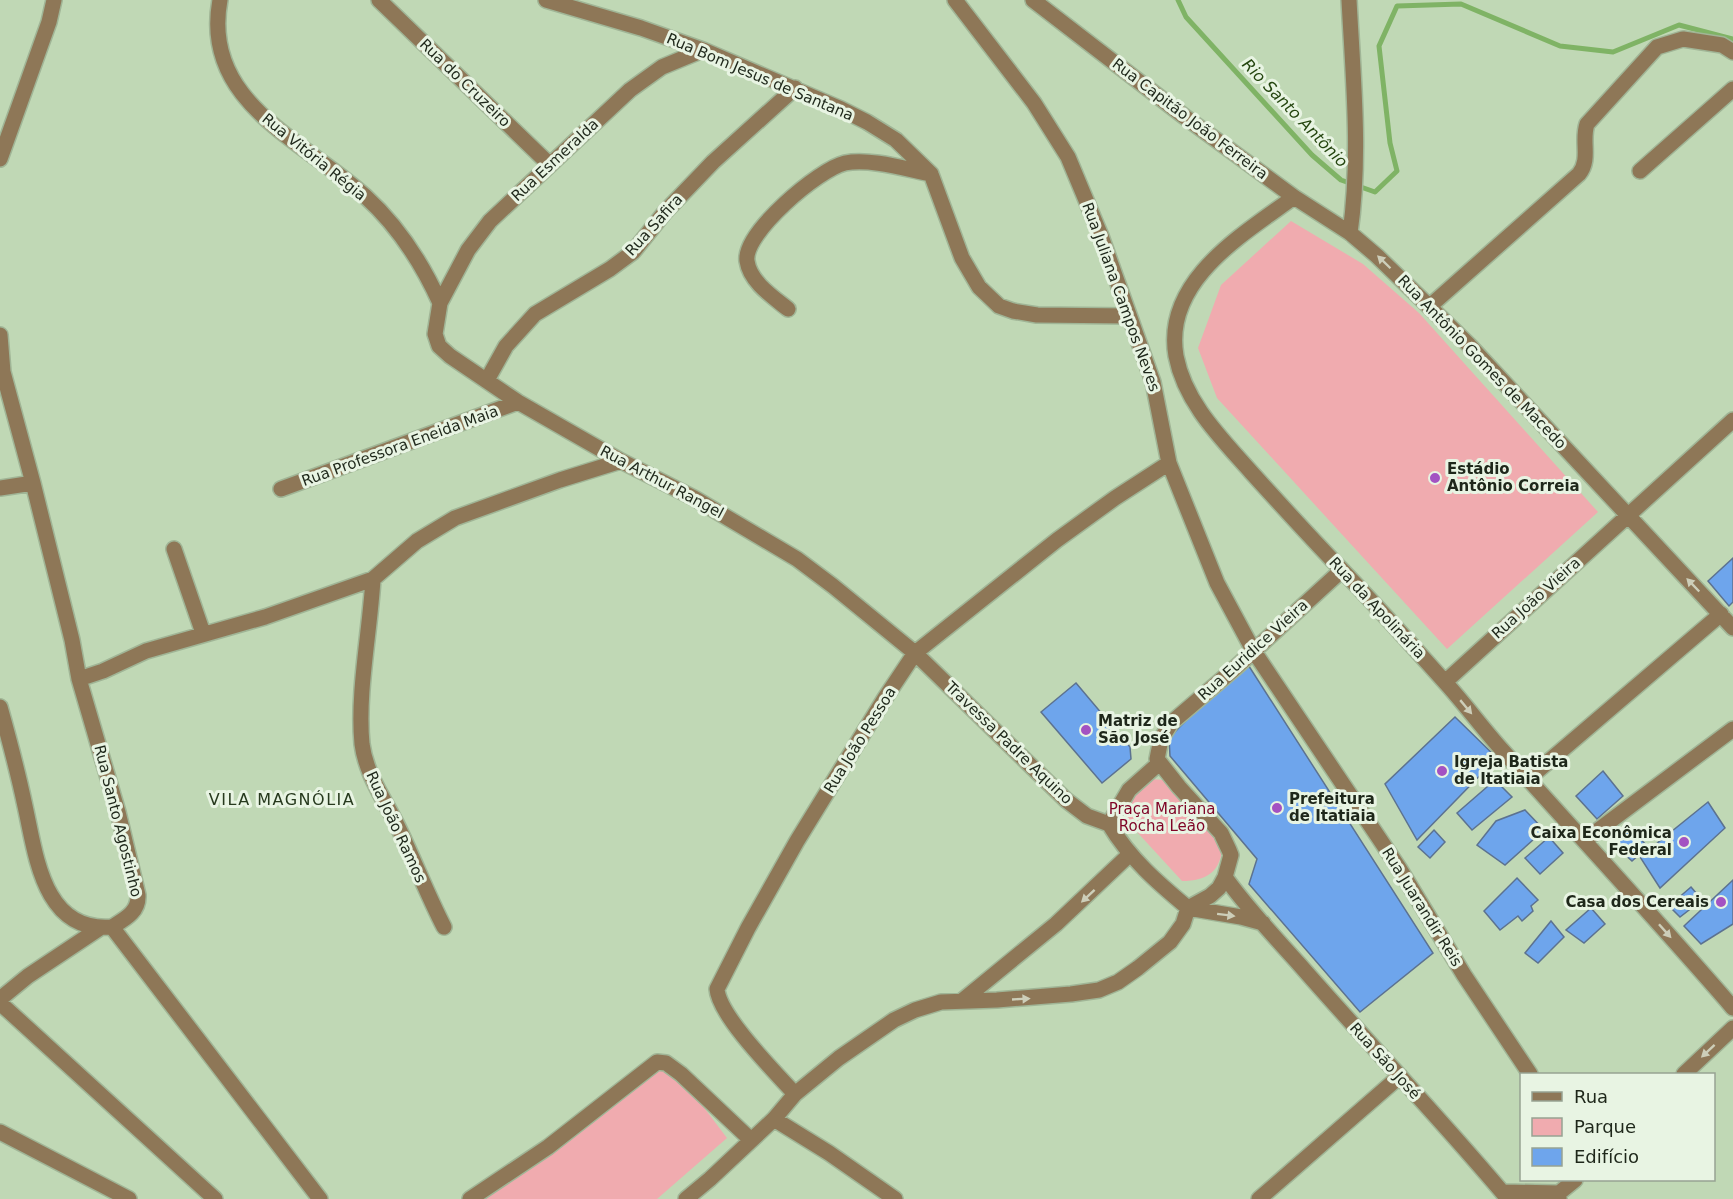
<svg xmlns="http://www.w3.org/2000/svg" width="1733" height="1199" viewBox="0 0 1733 1199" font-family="'DejaVu Sans',sans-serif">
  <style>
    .green { fill: #f0abaf }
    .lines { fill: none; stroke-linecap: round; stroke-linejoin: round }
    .stream { stroke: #7fb365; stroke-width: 5 }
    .building { fill: #6ea5ec; stroke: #5c7290; stroke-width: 1.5 }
    .minor-casing { stroke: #a0b596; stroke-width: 18 }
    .minor { stroke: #8e7757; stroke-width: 15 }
    .oneway { fill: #cdceb9 }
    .poi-dot { fill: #a352c2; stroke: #e8f4e3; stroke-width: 2 }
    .labels { text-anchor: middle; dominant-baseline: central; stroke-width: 6; stroke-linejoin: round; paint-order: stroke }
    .street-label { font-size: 15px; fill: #1e271a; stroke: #e8f4e3 }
    .poi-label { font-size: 15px; font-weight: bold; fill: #1e271a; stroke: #e8f4e3; text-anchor: start }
    .park-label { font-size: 15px; fill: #7f0326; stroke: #e8f4e3 }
    .water-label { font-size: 16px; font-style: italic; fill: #254610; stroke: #e8f4e3 }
    .neighbourhood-label { font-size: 16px; letter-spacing: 1.5px; fill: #273a1e; stroke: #e8f4e3 }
  </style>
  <rect width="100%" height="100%" fill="#c0d8b5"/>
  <path class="green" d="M1291 221 1363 264 1419 313 1598 512 1447 649 1217 398 1198 348 1221 285Z
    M1149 779 1166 780 1222 845C1222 871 1207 881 1182 881L1126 820V802Z
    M668 1060 727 1138 657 1199H483L586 1127Z"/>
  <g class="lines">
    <path class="stream" d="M1178 0 1186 17 1312 155 1341 180 1375 192 1397 171 1390 143 1379 46 1397 6 1461 4 1560 46 1613 52 1679 25 1733 39"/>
  </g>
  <path class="building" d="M1733 558V602L1729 606 1708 581Z
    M1245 660 1433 953 1360 1012 1249 884 1257 859 1170 756 1169 738Z
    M1076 683 1130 747 1131 759 1102 783 1041 712Z
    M1455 717 1497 758 1417 840 1385 784Z
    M1603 771 1623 796 1597 819 1576 796Z
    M1495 780 1512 797 1472 830 1457 813Z
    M1708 802 1725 828 1660 888 1640 857Z
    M1525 810 1544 830 1505 865 1477 845 1496 821Z
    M1630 828 1648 847 1632 861 1613 844Z
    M1434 830 1445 842 1430 858 1418 847Z
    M1549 837 1563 853 1540 874 1525 858Z
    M1517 878 1538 900 1531 906 1533 911 1522 921 1518 916 1500 930 1484 911Z
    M1733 880V924L1701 944 1684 926Z
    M1691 887 1702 900 1680 917 1669 906Z
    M1591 908 1605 924 1584 943 1566 930Z
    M1551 921 1564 937 1538 963 1525 953Z"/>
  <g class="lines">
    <defs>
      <path id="minor" d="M220 0C201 102 303 140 365 196 398 226 422 263 440 303
        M379 0 550 165
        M546 0 641 28 703 50 841 109 867 122 896 140 931 174 962 258 979 287 999 306 1013 311 1037 315 1128 316
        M955 0 1034 103 1068 157 1101 236 1153 382 1169 463 1217 583 1253 650 1399 868 1464 975 1530 1074
        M1033 0 1185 117 1294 197 1350 233 1377 256 1469 345 1733 628
        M1349 0C1353 77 1361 156 1350 233
        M703 50 662 67 630 90 490 221 468 250 440 303 435 334 439 346 450 356 518 402 621 461 694 498 797 559 833 586 915 653 1066 800 1087 816 1109 824
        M0 159 49 22 54 0
        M1640 171 1733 89
        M1294 197C1242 235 1163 281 1176 356 1185 403 1221 438 1251 472 1280 504 1309 536 1339 567 1375 604 1410 643 1444 681 1465 704 1483 729 1503 751 1580 837 1658 921 1733 1008
        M1430 306 1579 174C1591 159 1581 141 1587 124L1657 47 1683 39 1722 45 1733 52
        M788 309C773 297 750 282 747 261 743 233 819 169 845 163 870 158 906 169 931 174
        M0 335 3 372 33 483 72 640 79 679 118 812 138 895C139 912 125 919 112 927L320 1199
        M487 380 506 346 535 314 610 269 633 252 665 212 713 162 795 88
        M0 488 33 483
        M281 489 518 402
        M174 549 203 633
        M373 579C370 632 357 693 362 744 366 775 385 800 398 827 414 860 427 894 444 927
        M79 679 103 671 146 651 265 617 373 579 417 541 455 518 560 480 621 461
        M1445 682 1733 420
        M0 707C9 739 18 773 25 806 36 855 43 933 112 927
        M1161 764 1156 766 1129 790 1109 824C1130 859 1158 883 1188 908L1210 896 1219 888 1225 877 1231 855 1229 850 1221 833 1179 787 1157 759 1161 739 1171 723 1234 669 1342 570
        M1528 779 1721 614
        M1585 840 1733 729
        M1225 877C1247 908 1274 936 1299 964 1368 1043 1441 1119 1508 1199
        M0 999 28 976 100 928
        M963 1000 1056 924 1129 855
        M0 1003 215 1199
        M1684 1074 1733 1028
        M795 1094C775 1072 719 1016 717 989L748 928 797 841 885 698 915 653 1057 540 1115 498 1169 463
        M774 1119 829 1153 895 1199
        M0 1132 129 1199
        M1503 1192 1559 1193
        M470 1199 548 1147 657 1062 666 1063 681 1074 751 1140
        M686 1199 710 1179 774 1119 795 1094 839 1058 894 1020 915 1010 941 1002 997 1000 1071 994 1099 990 1118 982 1138 968 1170 942 1183 924 1188 908 1241 917 1263 923
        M1259 1199 1400 1076
        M1559 1199V1193L1575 1180"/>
    </defs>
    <use href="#minor" class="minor-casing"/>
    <use href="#minor" class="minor"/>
  </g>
  <defs><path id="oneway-solid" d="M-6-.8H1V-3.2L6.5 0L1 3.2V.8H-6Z" transform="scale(1.5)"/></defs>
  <g class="oneway">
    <use href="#oneway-solid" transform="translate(1384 262) rotate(-136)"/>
    <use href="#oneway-solid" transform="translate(1693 585) rotate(-134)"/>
    <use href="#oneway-solid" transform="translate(1466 707) rotate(50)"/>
    <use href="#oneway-solid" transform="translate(1088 896) rotate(137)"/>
    <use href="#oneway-solid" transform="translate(1226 915) rotate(7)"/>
    <use href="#oneway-solid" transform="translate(1665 931) rotate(48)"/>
    <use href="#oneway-solid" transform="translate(1021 999) rotate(-3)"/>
    <use href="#oneway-solid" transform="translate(1708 1051) rotate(137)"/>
  </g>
  <g class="poi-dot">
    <circle cx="1435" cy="478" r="6"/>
    <circle cx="1086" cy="730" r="6"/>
    <circle cx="1442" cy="771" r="6"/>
    <circle cx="1277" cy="808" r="6"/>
    <circle cx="1684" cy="842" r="6"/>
    <circle cx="1721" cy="902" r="6"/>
  </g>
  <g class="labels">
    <g class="street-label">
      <text transform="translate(760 77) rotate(23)">Rua Bom Jesus de Santana</text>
      <text transform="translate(465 83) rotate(44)">Rua do Cruzeiro</text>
      <text transform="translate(1190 119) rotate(37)">Rua Capitão João Ferreira</text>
      <text transform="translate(314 157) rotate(39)">Rua Vitória Régia</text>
      <text transform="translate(555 160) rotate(-43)">Rua Esmeralda</text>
      <text transform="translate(654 225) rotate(-48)">Rua Safira</text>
      <text transform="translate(1121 297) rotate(70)">Rua Juliana Campos Neves</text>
      <text transform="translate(1482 362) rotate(46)">Rua Antônio Gomes de Macedo</text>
      <text transform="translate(400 446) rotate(-20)">Rua Professora Eneida Maia</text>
      <text transform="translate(662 482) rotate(28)">Rua Arthur Rangel</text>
      <text transform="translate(1536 598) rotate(-42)">Rua João Vieira</text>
      <text transform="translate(1377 608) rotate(47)">Rua da Apolinária</text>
      <text transform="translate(1253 650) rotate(-42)">Rua Euridice Vieira</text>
      <text transform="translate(860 740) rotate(-58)">Rua João Pessoa</text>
      <text transform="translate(1009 743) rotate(44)">Travessa Padre Aquino</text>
      <text transform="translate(118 821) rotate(76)">Rua Santo Agostinho</text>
      <text transform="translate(396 827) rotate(65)">Rua João Ramos</text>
      <text transform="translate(1422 907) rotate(58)">Rua Juarandir Reis</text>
      <text transform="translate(1385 1061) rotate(48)">Rua São José</text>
    </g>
    <g class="poi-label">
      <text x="1447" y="469">Estádio<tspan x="1447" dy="17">Antônio Correia</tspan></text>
      <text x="1098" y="721">Matriz de<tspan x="1098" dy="17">São José</tspan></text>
      <text x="1454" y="762">Igreja Batista<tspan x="1454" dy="17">de Itatiaia</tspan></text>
      <text x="1289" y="799">Prefeitura<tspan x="1289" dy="17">de Itatiaia</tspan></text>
      <text x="1672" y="833" text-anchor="end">Caixa Econômica<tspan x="1672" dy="17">Federal</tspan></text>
      <text x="1709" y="902" text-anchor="end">Casa dos Cereais</text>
    </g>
    <g class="park-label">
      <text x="1162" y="809">Praça Mariana<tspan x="1162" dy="17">Rocha Leão</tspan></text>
    </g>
    <g class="water-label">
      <text transform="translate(1295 113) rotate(46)">Rio Santo Antônio</text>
    </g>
    <g class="neighbourhood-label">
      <text x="282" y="799">VILA MAGNÓLIA</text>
    </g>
  </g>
  <rect x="1520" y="1073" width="195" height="108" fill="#e8f4e3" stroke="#97a293" stroke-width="1.5"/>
  <rect x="1532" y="1092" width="30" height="9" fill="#8e7757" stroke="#97a293" stroke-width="1.5"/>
  <text x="1574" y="1103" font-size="18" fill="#1e271a">Rua</text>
  <rect x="1532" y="1118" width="30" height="18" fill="#f0abaf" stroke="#97a293" stroke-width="1.5"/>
  <text x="1574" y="1133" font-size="18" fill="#1e271a">Parque</text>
  <rect x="1532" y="1148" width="30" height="18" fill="#6ea5ec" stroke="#97a293" stroke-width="1.5"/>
  <text x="1574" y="1163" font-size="18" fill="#1e271a">Edifício</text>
</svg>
